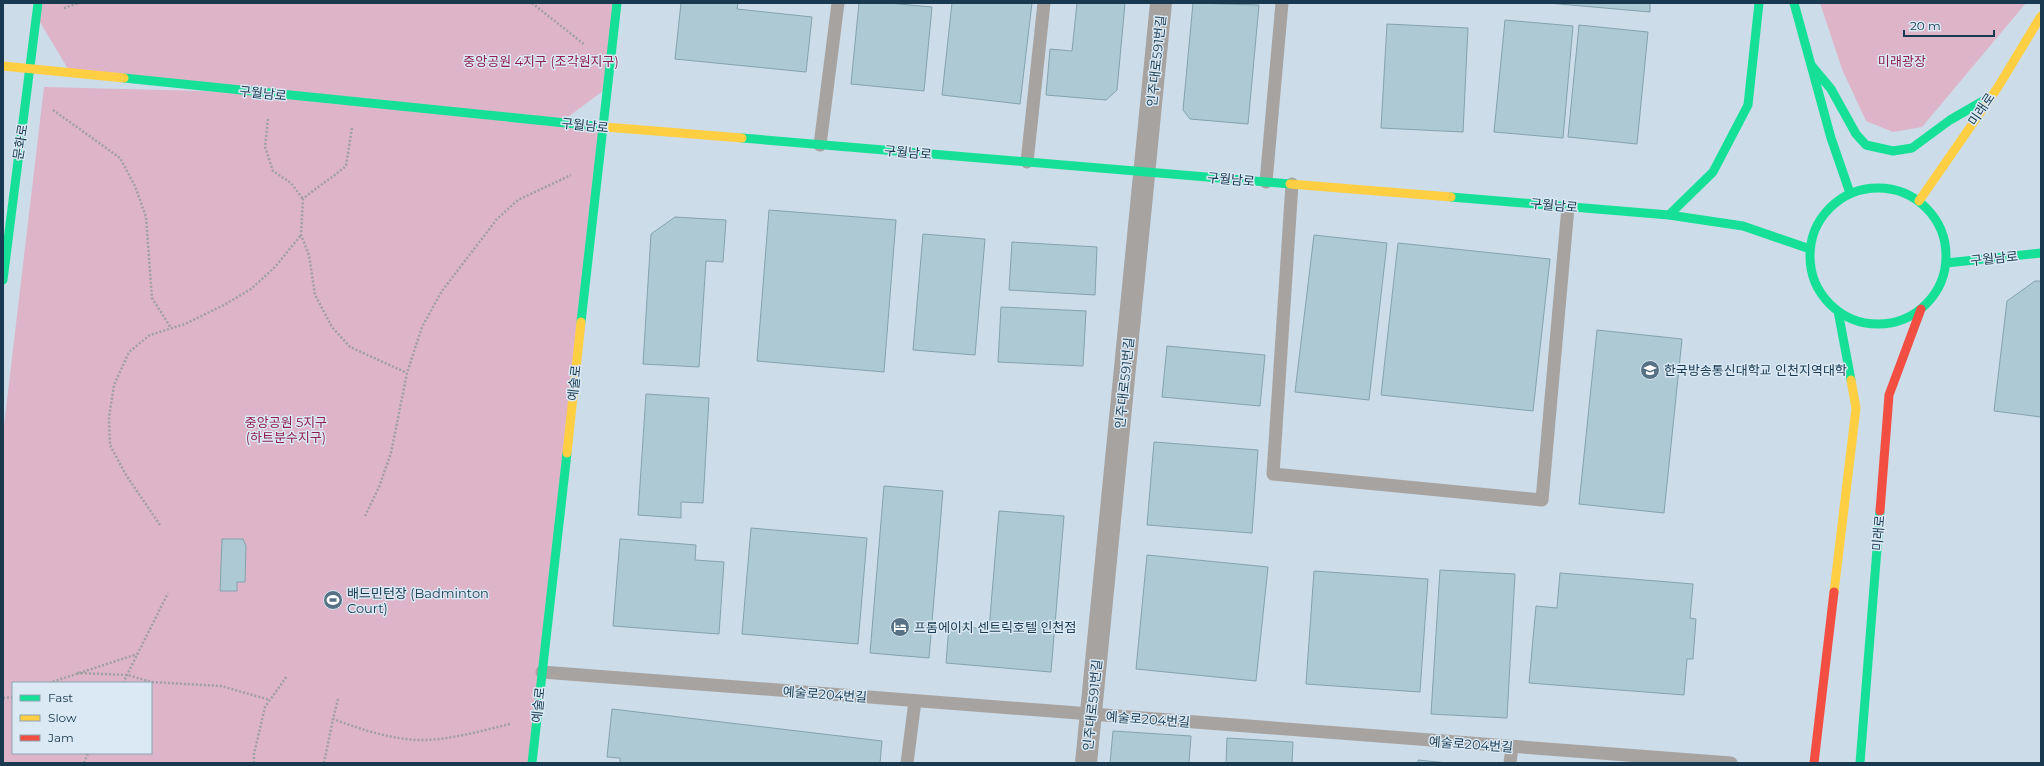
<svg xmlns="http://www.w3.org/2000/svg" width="2044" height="766" viewBox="0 0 2044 766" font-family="Montserrat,'Noto Sans KR',sans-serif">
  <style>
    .green { fill: #deb4c9; fill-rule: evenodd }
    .building { fill: #adc9d4; stroke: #82a3ae }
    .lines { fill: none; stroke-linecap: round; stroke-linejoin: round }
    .path { stroke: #a0a0a1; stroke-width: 2.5; stroke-dasharray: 2 2; stroke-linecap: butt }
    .lane { stroke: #a7a3a1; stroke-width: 13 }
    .street { stroke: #a7a3a1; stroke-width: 22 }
    .fast { stroke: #16e098; stroke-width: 9 }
    .slow { stroke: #ffcf43; stroke-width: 9 }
    .jam { stroke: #f24e42; stroke-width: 9 }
    .labels { text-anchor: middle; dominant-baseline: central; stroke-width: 3; stroke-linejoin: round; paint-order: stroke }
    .park-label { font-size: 13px; fill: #901d4f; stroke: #dae9f4 }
    .street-label { font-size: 13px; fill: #18394f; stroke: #dae9f4 }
    .poi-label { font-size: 13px; fill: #18394f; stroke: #dae9f4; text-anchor: start }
  </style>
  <rect width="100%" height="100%" fill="#ccdce8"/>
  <path class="green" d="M38 3H617L607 88 561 122 603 127 532 763H3V434L44 87 243 92 71 74 37 17ZM13 683H151V753H13Z
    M1820 3H2026L1922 127 1893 132 1866 121 1842 69Z"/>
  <path class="building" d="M681 3H738L737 9 812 17 806 72 675 59Z
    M859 3H888L932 7 924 91 851 84Z
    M952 3H1032L1020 104 942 95Z
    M1077 3H1125L1117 90 1106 100 1046 95 1050 49 1072 51Z
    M1193 3 1259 5 1248 124 1190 119 1183 110Z
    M1548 3H1650V12Z
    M1505 20 1573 26 1563 138 1494 132Z
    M1387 24 1468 28 1463 132 1381 128Z
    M1579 25 1648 32 1637 144 1568 137Z
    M769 210 896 220 884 372 757 361Z
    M675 217 726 220 723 262 706 261 699 367 643 364 651 234Z
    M923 234 985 239 975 355 913 350Z
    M1314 235 1387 243 1369 400 1295 392Z
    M1012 242 1097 247 1095 295 1009 290Z
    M1398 243 1550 259 1533 411 1381 395Z
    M2035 281H2041V417L1994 411 2007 301Z
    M1001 307 1086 311 1083 366 998 362Z
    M1597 330 1682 339 1664 513 1579 504Z
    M1167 346 1265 355 1260 406 1162 397Z
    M646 394 709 398 703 503 681 502V518L638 515Z
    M1154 442 1258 450 1252 533 1147 525Z
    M884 486 943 491 929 658 870 653Z
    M999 511 1064 516 1051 672 946 663 949 626 989 629Z
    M751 528 867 538 858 644 742 634Z
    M222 539H243L246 546 245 582H237V591H220Z
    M620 539 696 545 695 560 724 562 719 634 613 626Z
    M1147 555 1268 567 1256 681 1136 669Z
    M1440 570 1515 574 1507 718 1431 714Z
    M1314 571 1428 579 1420 692 1306 684Z
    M1560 573 1693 584 1690 618 1696 619 1693 659H1687L1684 695 1529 683 1536 606 1557 608Z
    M612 709 882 741 880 763H620V758L607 757Z
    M1113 731 1191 736 1189 763H1110Z
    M1227 738 1293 742 1292 763H1226Z
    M1418 760 1448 763H1418Z"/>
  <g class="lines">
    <path class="path" d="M532 3 585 45
      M64 8 78 3
      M53 110 120 158 135 186 146 217 152 298 171 328
      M268 119 265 147 273 171 291 183 303 199
      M352 128 346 166C332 178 317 187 303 199L301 235 309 255 315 295 332 327 350 347 407 373
      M365 516 379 487 391 453 407 373 422 327 442 291 497 219 518 200 571 175
      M160 525 126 475 110 445 109 417 114 385 129 352 150 335 185 324 224 305 251 289 275 267 301 235
      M77 673 128 675 151 682 221 686 270 700
      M49 683 137 654
      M123 683 168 593
      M3 698 13 697
      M338 699 333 719C360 729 387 738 416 740 447 741 480 731 510 724
      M84 763 88 753
      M254 763V754L265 707 287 676
      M324 763 333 719"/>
    <path class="lane" d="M820 145 838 3
      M1027 162 1044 3
      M1266 182 1282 3
      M1292 184 1273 474 1542 500 1568 207
      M542 672 1731 763
      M907 763 915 701
      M1510 763 1512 747"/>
    <path class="street" d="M1086 763 1161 3"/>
    <path class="fast" d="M1794 3 1831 138 1850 193
      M1811 65 1831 89 1856 134 1866 145 1893 151 1912 148 1950 120 1990 97
      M124 78 605 127
      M742 138 1290 184
      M1810 256a68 68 0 1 1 136 0a68 68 0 1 1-136 0Z
      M1451 197 1669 215 1743 226 1810 249
      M1669 215 1713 172 1748 105 1759 3
      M1946 263 2041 253
      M3 280 38 3
      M1838 311 1851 380
      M581 322 617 3
      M532 763 567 453
      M1860 763 1880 511"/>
    <path class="slow" d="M3 66 124 78
      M605 127 742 138
      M1290 184 1451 197
      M1919 201 1998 87 2041 16
      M567 453 581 322
      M1834 592 1856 408 1851 380"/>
    <path class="jam" d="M1880 511 1889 395 1921 309
      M1814 763 1834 592"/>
  </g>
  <defs>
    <symbol id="university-disc" viewBox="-11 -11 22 22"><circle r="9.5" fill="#577285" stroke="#dae9f4"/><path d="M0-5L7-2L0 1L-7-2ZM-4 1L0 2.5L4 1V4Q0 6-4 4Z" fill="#fff"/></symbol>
    <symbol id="stadium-disc" viewBox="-11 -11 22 22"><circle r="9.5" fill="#577285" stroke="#dae9f4"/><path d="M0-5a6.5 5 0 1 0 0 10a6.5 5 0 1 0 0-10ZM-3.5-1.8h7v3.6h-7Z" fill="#fff"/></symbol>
    <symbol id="hotel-disc" viewBox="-11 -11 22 22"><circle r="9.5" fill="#577285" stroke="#dae9f4"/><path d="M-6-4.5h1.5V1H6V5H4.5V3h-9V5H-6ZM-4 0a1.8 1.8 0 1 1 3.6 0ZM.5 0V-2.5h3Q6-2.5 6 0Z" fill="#fff"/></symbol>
  </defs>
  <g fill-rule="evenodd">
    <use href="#university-disc" x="1639" y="359" width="22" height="22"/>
    <use href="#stadium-disc" x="322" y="589" width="22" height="22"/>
    <use href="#hotel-disc" x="889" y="616" width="22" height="22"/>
  </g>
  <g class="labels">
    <g class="park-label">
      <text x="541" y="61">중앙공원 4지구 (조각원지구)</text>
      <text x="1902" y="61">미래광장</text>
      <text x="286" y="422">중앙공원 5지구<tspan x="286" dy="15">(하트분수지구)</tspan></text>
    </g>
    <g class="street-label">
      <text transform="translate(1156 61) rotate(-84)">인주대로591번길</text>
      <text transform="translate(263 93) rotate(6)">구월남로</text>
      <text transform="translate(1981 109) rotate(-56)">미래로</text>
      <text transform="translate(585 125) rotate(6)">구월남로</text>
      <text transform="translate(20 142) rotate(-81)">문화로</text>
      <text transform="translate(908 152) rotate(5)">구월남로</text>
      <text transform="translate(1231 179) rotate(5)">구월남로</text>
      <text transform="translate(1554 205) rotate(5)">구월남로</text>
      <text transform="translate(1994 258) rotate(-6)">구월남로</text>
      <text transform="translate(574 383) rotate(-84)">예술로</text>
      <text transform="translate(1124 383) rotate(-84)">인주대로591번길</text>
      <text transform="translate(1878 533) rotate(-85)">미래로</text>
      <text transform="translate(825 694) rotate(4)">예술로204번길</text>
      <text transform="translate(538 705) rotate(-84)">예술로</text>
      <text transform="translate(1092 705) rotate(-84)">인주대로591번길</text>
      <text transform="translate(1148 719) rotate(4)">예술로204번길</text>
      <text transform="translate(1471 744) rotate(4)">예술로204번길</text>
    </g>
    <g class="poi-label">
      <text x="1664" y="370">한국방송통신대학교 인천지역대학</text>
      <text x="347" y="593">배드민턴장 (Badminton<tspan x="347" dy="15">Court)</tspan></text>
      <text x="914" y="627">프롬에이치 센트릭호텔 인천점</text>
    </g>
  </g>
  <rect width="2044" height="766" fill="none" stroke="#18394f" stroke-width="8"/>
  <rect x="12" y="682" width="140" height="72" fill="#dae9f4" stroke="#8ca3b2"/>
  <rect x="20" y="695" width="20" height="6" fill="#16e098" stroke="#8ca3b2"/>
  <text x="48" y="702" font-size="12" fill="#18394f">Fast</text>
  <rect x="20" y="715" width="20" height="6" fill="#ffcf43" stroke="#8ca3b2"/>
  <text x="48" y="722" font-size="12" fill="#18394f">Slow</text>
  <rect x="20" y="735" width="20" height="6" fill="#f24e42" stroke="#8ca3b2"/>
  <text x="48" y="742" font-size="12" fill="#18394f">Jam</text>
  <path d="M1904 30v6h90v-6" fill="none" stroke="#18394f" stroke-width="2"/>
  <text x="1910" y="30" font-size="12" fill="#18394f" stroke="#dae9f4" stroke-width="3" paint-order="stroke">20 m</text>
</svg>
